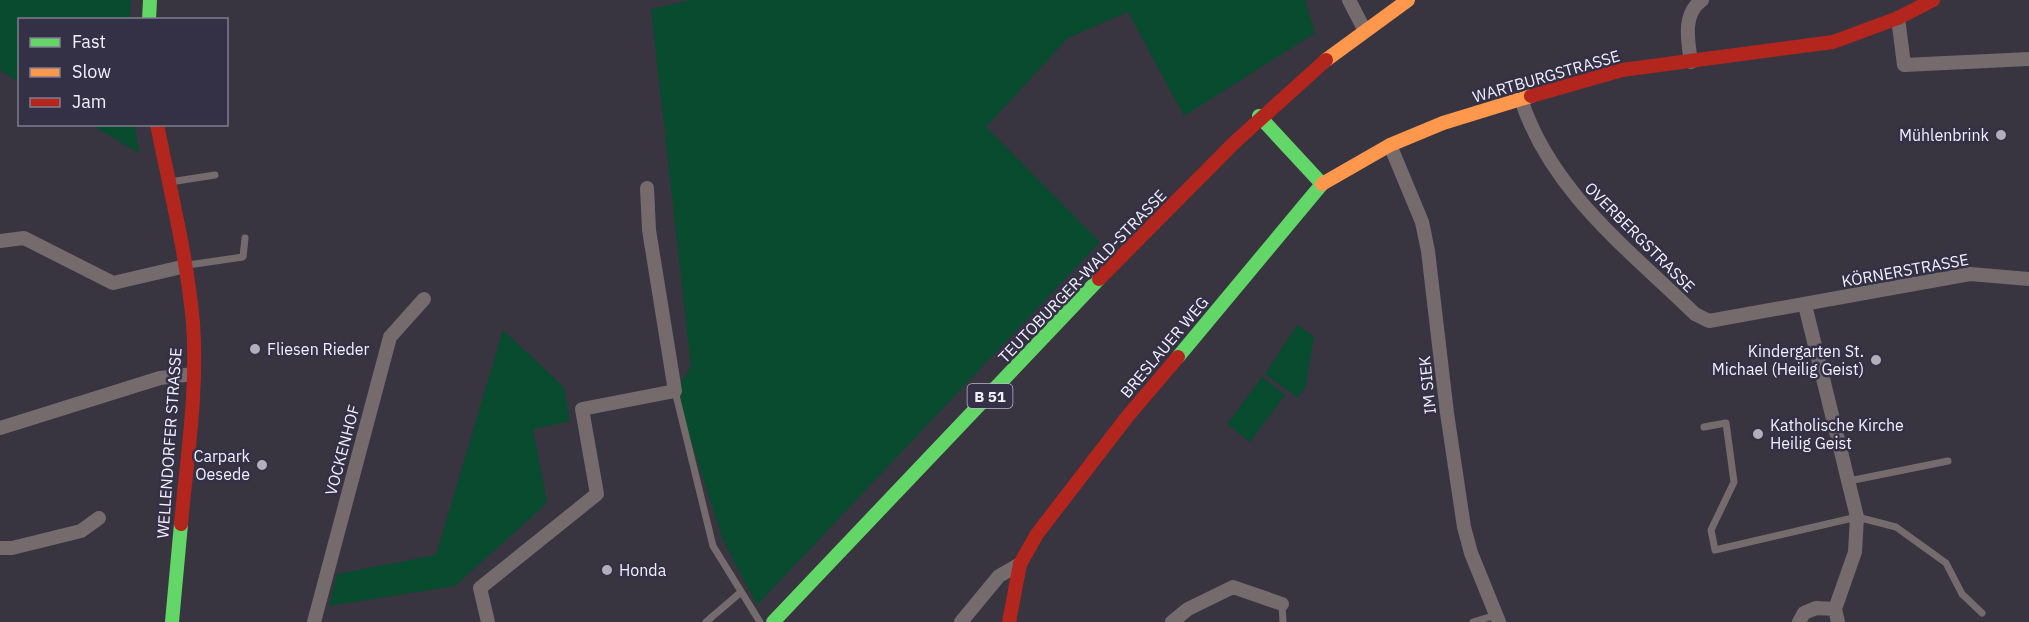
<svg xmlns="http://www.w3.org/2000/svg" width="2029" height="622" viewBox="0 0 2029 622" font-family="'IBM Plex Sans',sans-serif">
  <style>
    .green { fill: #084b2e }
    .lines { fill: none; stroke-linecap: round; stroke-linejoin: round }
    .lane { stroke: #756b6d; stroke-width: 7 }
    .street { stroke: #756b6d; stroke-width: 14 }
    .fast { stroke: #63d668; stroke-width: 14 }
    .slow { stroke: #ff974d; stroke-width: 14 }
    .jam { stroke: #b3261e; stroke-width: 14 }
    .poi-dot { fill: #b1afbc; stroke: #343046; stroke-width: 2 }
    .labels { text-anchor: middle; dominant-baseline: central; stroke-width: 5; stroke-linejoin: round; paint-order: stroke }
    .shield { fill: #343046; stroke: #b9b6c8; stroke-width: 1.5 }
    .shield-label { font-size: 15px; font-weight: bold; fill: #f2f0ff }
    .street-label { font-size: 16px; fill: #f2f0ff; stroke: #343046 }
    .poi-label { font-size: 16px; fill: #f2f0ff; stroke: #343046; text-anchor: end }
  </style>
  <rect width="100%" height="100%" fill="#383541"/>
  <path class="green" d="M0 0H131L130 19 20 20 19 82 0 70Z
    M691 0H1305L1315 33 1184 116 1128 12 1068 38 986 127 1100 242 757 605 723 540 675 391 691 367 651 9Z
    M91 125H135L139 153Z
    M1297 325 1314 336 1306 386 1298 398 1265 374Z
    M503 330 564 387 570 421 533 429 547 503 455 586 329 606 337 574 436 555Z
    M1262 377 1285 395 1250 442 1227 424Z"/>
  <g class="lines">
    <path class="lane" d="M170 182 215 175
      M188 265 243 257 245 238
      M675 391 713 546 760 622
      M1704 427 1726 423 1734 482 1711 530 1715 550 1857 517 1896 527 1946 563 1962 594 1982 613
      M1849 481 1948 461
      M1282 604 1283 622
      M706 622 741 592
      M1473 622 1496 615"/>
    <path class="street" d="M1349 0 1364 29
      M1898 18 1904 65 2029 59
      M1691 62C1688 41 1682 14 1702 0
      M1521 99C1550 190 1628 249 1695 314L1709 321 1970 274 2029 279
      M1390 145 1422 222 1428 251 1447 413 1464 527 1471 553 1499 622
      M0 241 24 238 113 283 186 266
      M1805 305 1857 517 1855 552 1835 609 1838 622
      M0 428 160 378 194 374
      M0 548H12L81 531 99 518
      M314 622 390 337 424 299
      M488 622 480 588 597 494 582 409 675 391 649 230 647 188
      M961 622 999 576 1020 564
      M1172 622 1188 609 1233 587 1282 604
      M1799 622 1804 613 1816 608 1835 609"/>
    <path class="fast" d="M149 20 150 0
      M1178 357 1322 184 1259 116
      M172 622 181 524
      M773 622 1099 279"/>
    <path class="slow" d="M1326 60 1408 0
      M1322 184 1390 145 1443 123 1531 96"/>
    <path class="jam" d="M1531 96 1622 70 1833 42 1898 18 1933 0
      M157 124C170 190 187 256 193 323 198 389 187 458 181 524
      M1099 279 1235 142 1326 60
      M1009 622 1020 564 1037 534 1127 417 1178 357"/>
  </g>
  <g class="poi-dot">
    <circle cx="2001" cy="135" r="6"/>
    <circle cx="255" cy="349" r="6"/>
    <circle cx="1876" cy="360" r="6"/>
    <circle cx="1758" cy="434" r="6"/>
    <circle cx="262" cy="465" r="6"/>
    <circle cx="607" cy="570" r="6"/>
  </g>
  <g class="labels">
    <rect class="shield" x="967.5" y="384" width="45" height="24" rx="4.5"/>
    <g class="shield-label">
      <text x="990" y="396">B 51</text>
    </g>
    <g class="street-label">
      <text transform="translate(1546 76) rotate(-16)">WARTBURGSTRASSE</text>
      <text transform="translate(1640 237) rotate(45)">OVERBERGSTRASSE</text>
      <text transform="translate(1905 270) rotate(-10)">KÖRNERSTRASSE</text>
      <text transform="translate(1082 276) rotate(-46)">TEUTOBURGER-WALD-STRASSE</text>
      <text transform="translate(1164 347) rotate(-50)">BRESLAUER WEG</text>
      <text transform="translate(1427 385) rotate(-96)">IM SIEK</text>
      <text transform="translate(169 443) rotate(-86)">WELLENDORFER STRASSE</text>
      <text transform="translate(342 450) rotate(-75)">VOCKENHOF</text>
    </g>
    <g class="poi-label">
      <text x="1989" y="135">Mühlenbrink</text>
      <text x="267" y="349" text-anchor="start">Fliesen Rieder</text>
      <text x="1864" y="351">Kindergarten St.<tspan x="1864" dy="18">Michael (Heilig Geist)</tspan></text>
      <text x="1770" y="425" text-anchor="start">Katholische Kirche<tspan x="1770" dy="18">Heilig Geist</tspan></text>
      <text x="250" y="456">Carpark<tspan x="250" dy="18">Oesede</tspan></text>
      <text x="619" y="570" text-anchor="start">Honda</text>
    </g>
  </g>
  <rect x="18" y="18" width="210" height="108" fill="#343046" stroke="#807d90" stroke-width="1.5"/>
  <rect x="30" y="38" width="30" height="9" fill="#63d668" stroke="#807d90" stroke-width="1.5"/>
  <text x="72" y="48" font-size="18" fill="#f2f0ff">Fast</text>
  <rect x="30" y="68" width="30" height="9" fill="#ff974d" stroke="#807d90" stroke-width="1.5"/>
  <text x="72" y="78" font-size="18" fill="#f2f0ff">Slow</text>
  <rect x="30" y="98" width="30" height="9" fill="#b3261e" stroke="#807d90" stroke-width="1.5"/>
  <text x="72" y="108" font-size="18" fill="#f2f0ff">Jam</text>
</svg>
